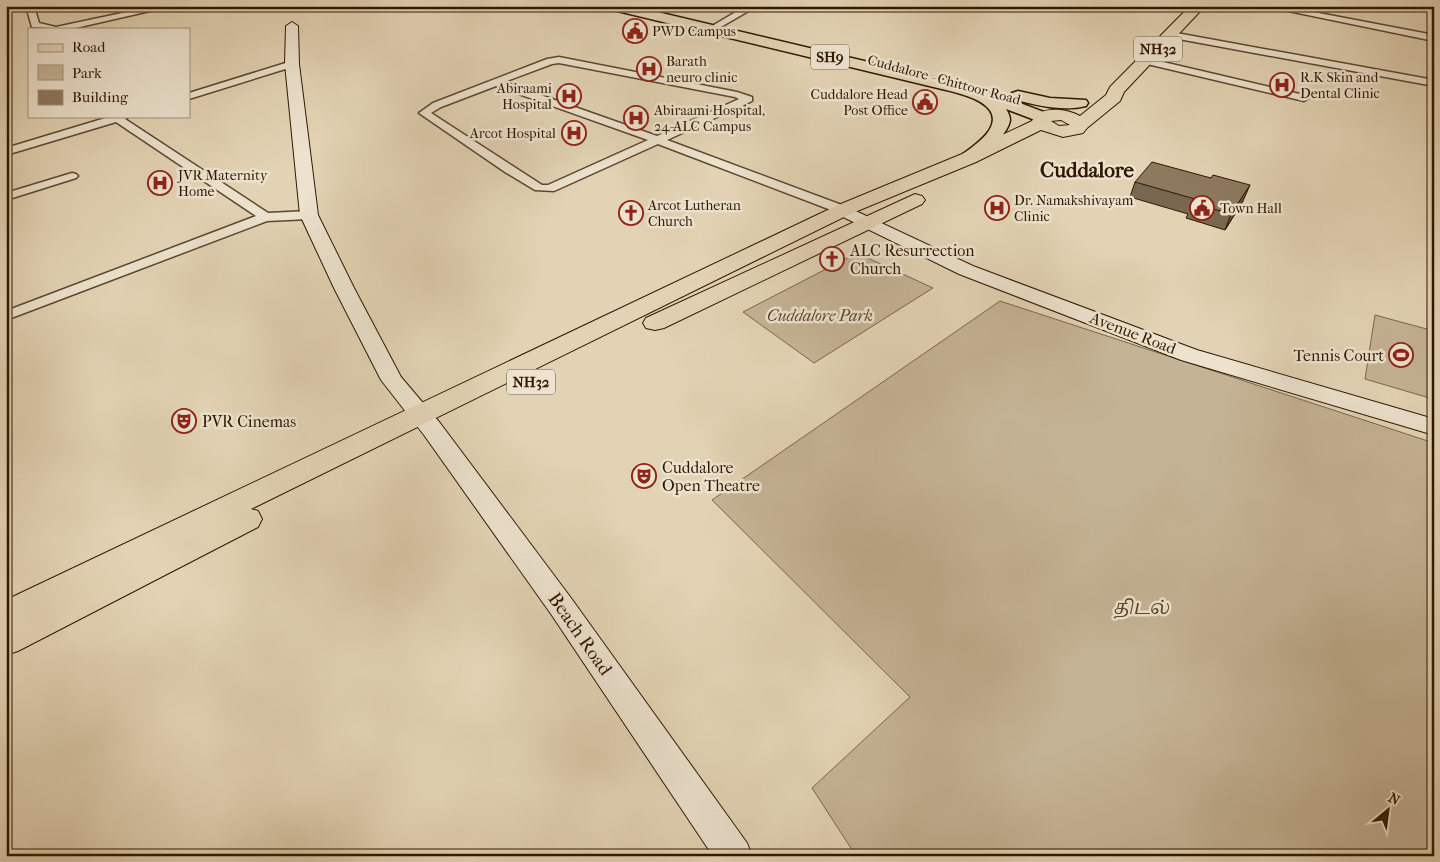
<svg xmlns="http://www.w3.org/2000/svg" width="1440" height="862" viewBox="0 0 1440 862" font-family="'IM FELL French Canon','Noto Serif Tamil',serif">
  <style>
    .green { fill: #c4b395; stroke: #7a654a }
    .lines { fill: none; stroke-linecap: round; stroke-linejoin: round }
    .street-casing { stroke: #5c462d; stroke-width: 3 }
    .secondary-casing { stroke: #2f1700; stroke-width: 2 }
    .primary-casing { stroke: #2f1700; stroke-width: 3 }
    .highway-casing { stroke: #2f1700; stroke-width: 2 }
    .street { fill: #ece2ce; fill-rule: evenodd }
    .secondary { fill: #ece2ce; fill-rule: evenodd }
    .primary { fill: #e2d3b4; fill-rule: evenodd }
    .highway { fill: #e2d3b4; fill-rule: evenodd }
    .wall { fill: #786851; stroke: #2f1700 }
    .shaded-wall { fill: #625542; stroke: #2f1700 }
    .building { fill: #8c795e; stroke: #2f1700 }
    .labels { text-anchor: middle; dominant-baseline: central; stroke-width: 5; stroke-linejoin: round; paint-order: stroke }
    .far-poi-label { font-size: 14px; fill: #2f1700; stroke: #ece2ce; text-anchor: start }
    .far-street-label { font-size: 14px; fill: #2f1700; stroke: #ece2ce }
    .shield { fill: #ece2ce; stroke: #68543e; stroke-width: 1 }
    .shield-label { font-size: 15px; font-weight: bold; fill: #2f1700 }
    .poi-label { font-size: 16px; fill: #2f1700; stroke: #ece2ce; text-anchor: start }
    .park-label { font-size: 16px; font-style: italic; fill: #5c462d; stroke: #ece2ce }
    .street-label { font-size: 16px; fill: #2f1700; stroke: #ece2ce }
    .near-park-label { font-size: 19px; font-style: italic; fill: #5c462d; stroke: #ece2ce }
    .near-street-label { font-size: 19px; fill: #2f1700; stroke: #ece2ce }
    .far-town-label { font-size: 21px; font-weight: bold; fill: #2f1700; stroke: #ece2ce }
  </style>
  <rect width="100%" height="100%" fill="#e2d3b4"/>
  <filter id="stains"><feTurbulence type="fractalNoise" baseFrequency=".004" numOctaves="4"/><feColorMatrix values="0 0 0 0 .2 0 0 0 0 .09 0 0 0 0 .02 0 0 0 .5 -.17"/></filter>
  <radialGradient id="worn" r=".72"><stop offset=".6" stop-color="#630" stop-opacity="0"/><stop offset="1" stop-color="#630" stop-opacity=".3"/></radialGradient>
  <path class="green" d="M857 253 933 288 814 363 743 312Z
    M1000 301 1434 443V856H856L812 788 910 697 712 500Z
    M1375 315 1434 331 1433 399 1365 379Z"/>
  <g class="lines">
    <defs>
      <path id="street" d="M26 6H34L39 23 56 27 155 6H172L71 29 32 27Z
        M746 6H757L714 31 707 29Z
        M1264 6H1282L1434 35V41Z
        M1429 6H1434V8H1430Z
        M1171 32 1434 80V86L1168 37V33Z
        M559 57 737 92 752 97V101L667 140 847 207 849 210 847 213H839L658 144 554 191 535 190 505 172 419 113 433 103 547 59ZM559 63 735 97 739 99 657 136 504 82 552 64ZM496 86 648 140 548 185H542L431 113 441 107Z
        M1146 58 1304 95 1309 98 1304 101 1143 63 1141 61Z
        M292 61 297 64 295 66 189 99V93Z
        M112 116H129L125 119 268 213 309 211 315 215 309 219 267 221 6 320V311L256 216 116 122 6 155V148Z
        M72 173 76 174 78 176 76 178 6 200V193Z"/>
      <path id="secondary" d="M292 22 298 26 299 64 318 215 354 288 401 377 440 423 571 598 747 843 752 856H713L551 614 424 435 381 380 334 288 300 215 285 64 286 26Z
        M843 205 973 266 1197 350 1434 419V435L1181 360 959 274 837 214 834 210 837 206Z"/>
      <path id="primary" d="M608 6H632L957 83 1004 97 1049 114 1051 118 1049 122 1043 123 1006 109C1008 112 1010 116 1010 120 1009 132 985 157 974 162 970 164 967 163 963 162L960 158 963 154C972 147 986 138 991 127 1002 103 962 94 946 90L609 9Z
        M1018 91 1050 98 1086 100 1088 103 1086 106C1062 112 1036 105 1012 99L1010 96 1012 93Z"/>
      <path id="highway" d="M1190 6H1205L1124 92 1120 101 1087 128 1083 133 1063 137 1041 130 976 162 850 214 251 509 258 511 262 519 258 527 18 651 6 655V600L836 206 962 154 1032 121C1040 105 1067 109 1080 116L1106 95 1110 87ZM1061 120 1070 125 1059 126 1051 121Z
        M915 194 922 196 925 200 922 204 664 328 655 330 646 328 643 323 646 318Z"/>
    </defs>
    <use href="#street" class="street-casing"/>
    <use href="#secondary" class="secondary-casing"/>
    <use href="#primary" class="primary-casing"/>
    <use href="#highway" class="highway-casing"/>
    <use href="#street" class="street"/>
    <use href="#secondary" class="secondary"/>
    <use href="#primary" class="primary"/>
    <use href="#highway" class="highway"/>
  </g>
  <path class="wall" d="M1211 178 1243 201 1225 230 1186 218 1188 214 1130 197 1135 182Z"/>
  <path class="shaded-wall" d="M1250 185 1243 201 1225 230 1231 214Z"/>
  <path class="building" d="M1152 162 1211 178 1213 175 1250 185 1231 214 1192 203 1195 199 1135 182Z"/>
  <defs>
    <symbol id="civic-ring" viewBox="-11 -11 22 22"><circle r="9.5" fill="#ece2ce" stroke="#8f2418" stroke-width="1.5"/><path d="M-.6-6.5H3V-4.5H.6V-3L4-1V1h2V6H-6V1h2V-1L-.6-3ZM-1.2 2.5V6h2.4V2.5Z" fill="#8f2418"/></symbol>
    <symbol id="hospital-ring" viewBox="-11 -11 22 22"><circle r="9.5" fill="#ece2ce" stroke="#8f2418" stroke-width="1.5"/><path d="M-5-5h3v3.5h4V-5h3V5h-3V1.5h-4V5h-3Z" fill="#8f2418"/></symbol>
    <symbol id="church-ring" viewBox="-11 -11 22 22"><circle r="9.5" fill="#ece2ce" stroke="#8f2418" stroke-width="1.5"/><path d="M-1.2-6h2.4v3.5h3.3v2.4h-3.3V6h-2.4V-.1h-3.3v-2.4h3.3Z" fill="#8f2418"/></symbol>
    <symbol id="stadium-ring" viewBox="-11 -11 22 22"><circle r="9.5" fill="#ece2ce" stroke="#8f2418" stroke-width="1.5"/><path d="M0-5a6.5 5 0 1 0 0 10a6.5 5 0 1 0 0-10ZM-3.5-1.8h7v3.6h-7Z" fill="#8f2418"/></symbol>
    <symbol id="theatre-ring" viewBox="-11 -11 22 22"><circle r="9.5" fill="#ece2ce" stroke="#8f2418" stroke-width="1.5"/><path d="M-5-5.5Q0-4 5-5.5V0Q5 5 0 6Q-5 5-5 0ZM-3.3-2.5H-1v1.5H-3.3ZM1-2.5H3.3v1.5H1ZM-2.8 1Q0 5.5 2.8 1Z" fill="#8f2418"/></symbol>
  </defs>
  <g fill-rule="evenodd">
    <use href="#civic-ring" x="621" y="17" width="28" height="28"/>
    <use href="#hospital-ring" x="635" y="55" width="28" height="28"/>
    <use href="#hospital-ring" x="1268" y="71" width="28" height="28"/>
    <use href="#hospital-ring" x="555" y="82" width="28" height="28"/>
    <use href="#civic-ring" x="911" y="88" width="28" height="28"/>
    <use href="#hospital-ring" x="622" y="104" width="28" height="28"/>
    <use href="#hospital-ring" x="560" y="119" width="28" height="28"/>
    <use href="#hospital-ring" x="146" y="169" width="28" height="28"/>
    <use href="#hospital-ring" x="983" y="194" width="28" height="28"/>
    <use href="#civic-ring" x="1188" y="194" width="28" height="28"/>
    <use href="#church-ring" x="617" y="199" width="28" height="28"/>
    <use href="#church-ring" x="818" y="245" width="28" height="28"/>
    <use href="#stadium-ring" x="1387" y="341" width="28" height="28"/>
    <use href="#theatre-ring" x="170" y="407" width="28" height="28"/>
    <use href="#theatre-ring" x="630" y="462" width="28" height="28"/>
  </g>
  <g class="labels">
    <g class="far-poi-label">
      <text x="652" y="31">PWD Campus</text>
      <text x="666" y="61">Barath<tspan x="666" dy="16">neuro clinic</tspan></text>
      <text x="1300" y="77">R.K Skin and<tspan x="1300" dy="16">Dental Clinic</tspan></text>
      <text x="552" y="88" text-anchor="end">Abiraami<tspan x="552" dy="16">Hospital</tspan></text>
      <text x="908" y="94" text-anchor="end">Cuddalore Head<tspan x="908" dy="16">Post Office</tspan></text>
      <text x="654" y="110">Abiraami Hospital,<tspan x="654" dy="16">24-ALC Campus</tspan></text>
      <text x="556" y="133" text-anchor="end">Arcot Hospital</text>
      <text x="178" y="175">JVR Maternity<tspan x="178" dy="16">Home</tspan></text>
      <text x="1014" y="200">Dr. Namakshivayam<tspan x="1014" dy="16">Clinic</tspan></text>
      <text x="648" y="205">Arcot Lutheran<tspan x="648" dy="16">Church</tspan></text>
      <text x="1220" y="208">Town Hall</text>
    </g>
    <g class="far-street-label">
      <text transform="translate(944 80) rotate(15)">Cuddalore - Chittoor Road</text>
    </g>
    <g class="shield">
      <rect x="1134" y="36.5" width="48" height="25" rx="4"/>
      <rect x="811" y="44.5" width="38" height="25" rx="4"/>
      <rect x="507" y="369.5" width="48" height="25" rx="4"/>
    </g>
    <g class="shield-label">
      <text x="1158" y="49">NH32</text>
      <text x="830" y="57">SH9</text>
      <text x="531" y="382">NH32</text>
    </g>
    <g class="poi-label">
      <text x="850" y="250">ALC Resurrection<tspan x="850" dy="18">Church</tspan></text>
      <text x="1384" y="355" text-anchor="end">Tennis Court</text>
      <text x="202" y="421">PVR Cinemas</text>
      <text x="662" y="467">Cuddalore<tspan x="662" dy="18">Open Theatre</tspan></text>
    </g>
    <g class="park-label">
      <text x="820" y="315">Cuddalore Park</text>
    </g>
    <g class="street-label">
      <text transform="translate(1133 333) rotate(21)">Avenue Road</text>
    </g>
    <g class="near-park-label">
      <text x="1142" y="608">திடல்</text>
    </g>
    <g class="near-street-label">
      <text transform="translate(580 634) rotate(55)">Beach Road</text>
    </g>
    <g class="far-town-label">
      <text x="1087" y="170">Cuddalore</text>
    </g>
  </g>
  <rect width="1440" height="862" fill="none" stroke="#e2d3b4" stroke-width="25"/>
  <rect x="8" y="8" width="1425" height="847" fill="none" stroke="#2f1700" stroke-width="2.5"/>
  <rect x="12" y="12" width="1415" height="837" fill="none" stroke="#2f1700"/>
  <rect x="28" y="28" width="162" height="90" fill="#ece2ce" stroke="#a0917c"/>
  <rect x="38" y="44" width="25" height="8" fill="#e2d3b4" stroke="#a0917c"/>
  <text x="72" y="52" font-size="15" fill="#2f1700">Road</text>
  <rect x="38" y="65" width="25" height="15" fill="#c4b395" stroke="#a0917c"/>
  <text x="72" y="78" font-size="15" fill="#2f1700">Park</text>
  <rect x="38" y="90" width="25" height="15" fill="#8c795e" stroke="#a0917c"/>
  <text x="72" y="102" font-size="15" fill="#2f1700">Building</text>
  <g transform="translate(1388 810) rotate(29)" stroke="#ece2ce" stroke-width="4" paint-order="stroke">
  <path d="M0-4L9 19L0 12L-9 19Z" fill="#2f1700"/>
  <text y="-8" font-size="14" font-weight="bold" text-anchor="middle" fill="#2f1700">N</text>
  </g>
  <rect width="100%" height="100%" filter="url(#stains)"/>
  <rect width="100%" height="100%" fill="url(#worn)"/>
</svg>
